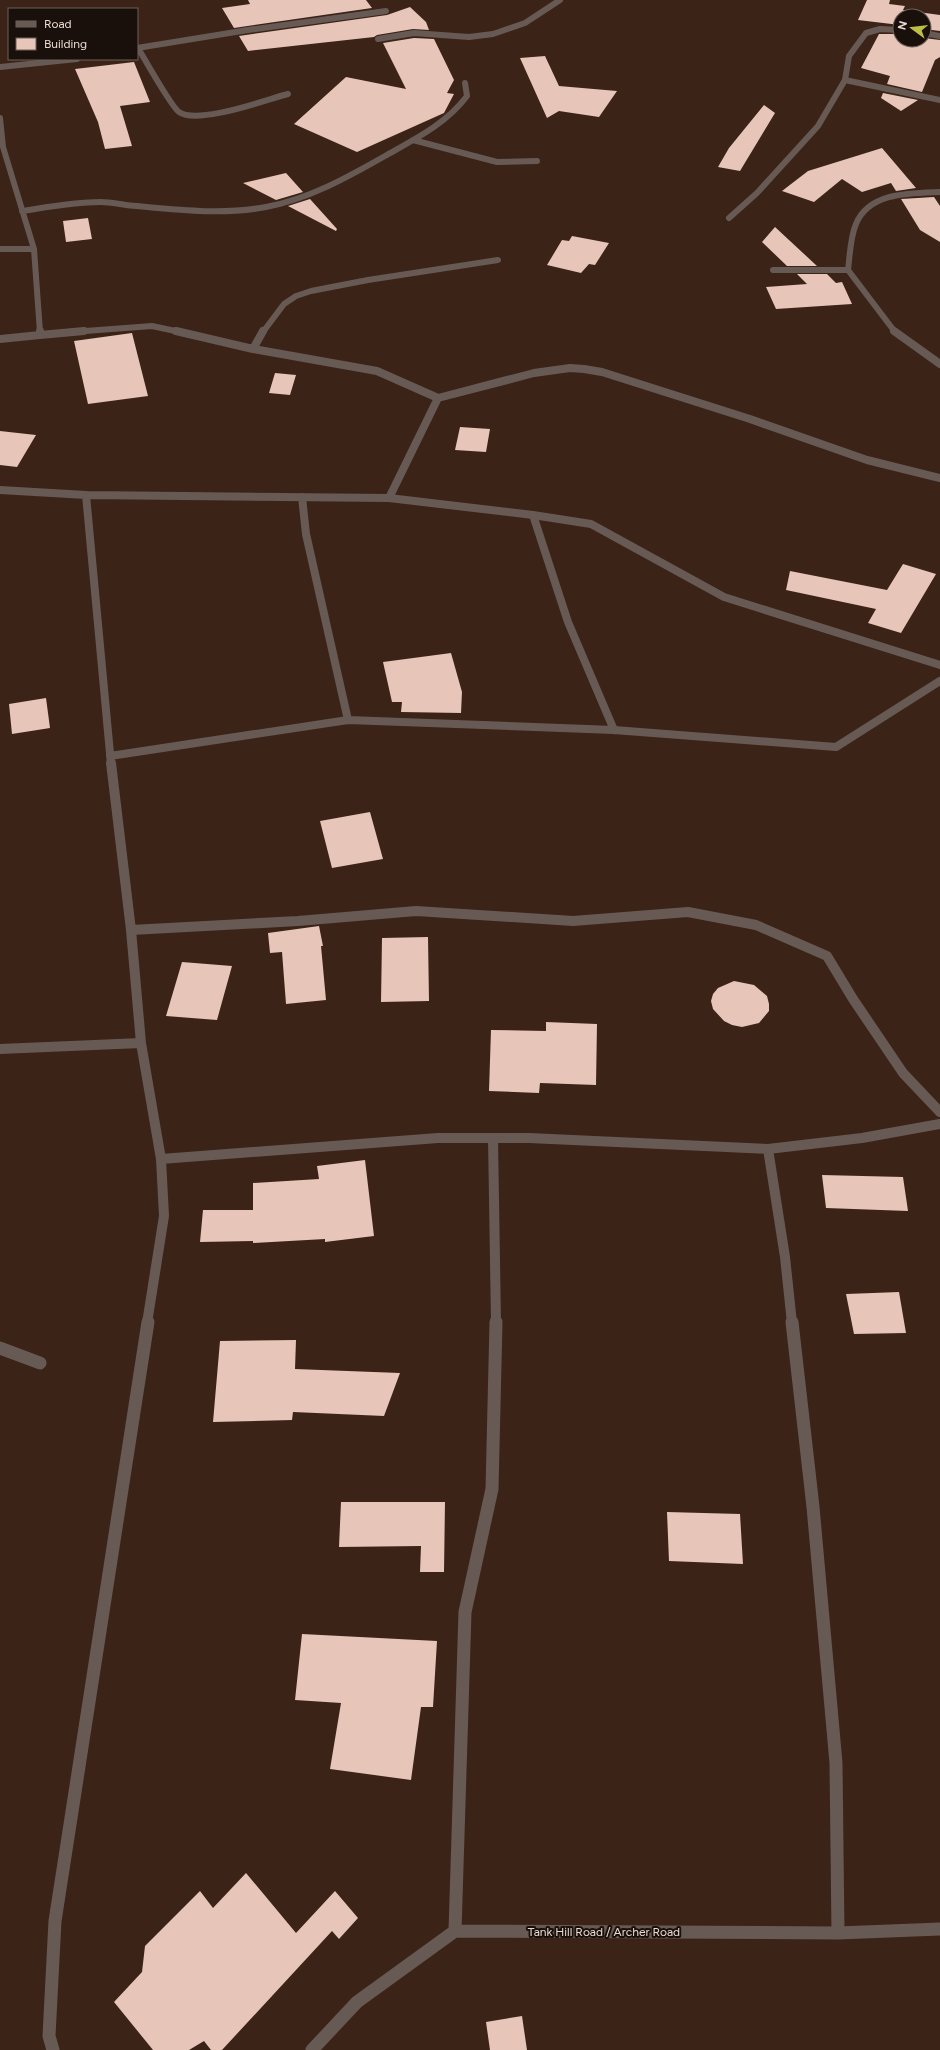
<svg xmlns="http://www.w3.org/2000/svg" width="940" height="2050" viewBox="0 0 940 2050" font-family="Figtree,sans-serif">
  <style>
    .building { fill: #e7c5b8 }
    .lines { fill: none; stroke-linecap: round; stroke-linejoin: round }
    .minor-far3 { stroke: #675a54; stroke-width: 6 }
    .minor-far2 { stroke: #675a54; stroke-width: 8 }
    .minor-far1 { stroke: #675a54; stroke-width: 10 }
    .minor { stroke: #675a54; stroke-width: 13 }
    .labels { text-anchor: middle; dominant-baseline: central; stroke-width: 4; stroke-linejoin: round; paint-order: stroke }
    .near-street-label { font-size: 12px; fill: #eadad2; stroke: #1a100b }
  </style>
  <rect width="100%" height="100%" fill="#3b2318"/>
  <path class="building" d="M248 0H366L372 8 234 28 222 8 250 4Z
    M867 0H890L889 4 905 6 903 10 940 15V31L924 29V16H900V25L858 20Z
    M410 7 426 22 429 30 413 29 377 35 374 37 248 51 239 36 387 15Z
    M879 34H900V40H924V38L940 40V57L935 60 922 92 887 84 890 76 861 68Z
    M414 38 434 39 454 80 447 93 454 94 444 113 357 152 294 124 346 77 406 89 383 43Z
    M545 56 559 86 617 91 599 117 559 111 547 118 520 58Z
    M134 62 150 102 120 106 132 146 105 149 98 122 75 69Z
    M883 93 918 100 901 111 881 98Z
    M764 105 775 113 740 171 718 167 729 148Z
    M882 148 916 188 896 191 891 183 862 192 842 179 814 202 782 191 808 171Z
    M286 173 303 192 276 200 243 183Z
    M934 197 940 206V242L920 230 901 199Z
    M310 199 337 229 336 231 288 206Z
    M88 218 92 239 66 242 63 221Z
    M775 227 817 266H787L762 242Z
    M572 236 609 243 595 265 589 264 581 273 547 265 562 240 569 241Z
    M797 274H827L836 283 842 282 852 304 776 309 766 287 807 284Z
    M132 333 148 396 88 404 74 341Z
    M275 373 296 375 290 395 269 393Z
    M460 427 490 429 486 452 455 450Z
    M0 431 36 435 17 467 0 465Z
    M903 564 936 574 901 633 868 623 876 609 786 590 790 571 887 590Z
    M451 653 462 692 461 713 401 712 402 702H392L383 662Z
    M46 698 50 728 12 734 9 704Z
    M370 812 383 859 332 868 320 821Z
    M319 926 323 946H321L326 1000 286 1004 282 952 270 953 268 933Z
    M428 937 429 1001 381 1002 382 938Z
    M182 962 232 966 217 1020 166 1016Z
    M734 981 754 985 767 996 769 1004V1011L759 1023 742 1027 732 1025 724 1021 713 1009 711 1001 713 994 718 988Z
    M546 1022 597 1024 596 1085 540 1083 539 1093 489 1091 491 1030 546 1031Z
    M365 1160 374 1236 325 1242V1239L253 1243V1241L200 1242 203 1210H253V1183L319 1179 317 1166Z
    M822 1175 903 1177 908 1211 826 1208Z
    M899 1292 906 1333 854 1334 846 1294Z
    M296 1340 295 1369 400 1373 384 1416 293 1412 292 1420 213 1422 220 1341Z
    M341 1502H445L444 1572H420L421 1546 339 1547Z
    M667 1512 740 1514 743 1564 669 1561Z
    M302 1634 437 1641 433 1707H421L411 1780 330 1769 341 1703 295 1700Z
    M246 1873 296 1933 335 1891 358 1918 339 1939 332 1931 222 2050H211L204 2041 189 2050H153L114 2002 142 1972 145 1946 200 1891 213 1908Z
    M522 2016 527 2050H490L486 2022Z"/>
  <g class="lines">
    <path class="minor-far3" d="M924 33 940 36
      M378 39 414 33 469 37 493 34 525 23 560 0
      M137 48 248 30 386 11
      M138 48C144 58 172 108 179 112 198 125 265 100 288 94
      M0 67 77 59
      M845 80 940 100
      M0 118 3 147 34 249H0
      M413 140 497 162 537 161
      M22 211C48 207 74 202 100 202 112 202 124 205 136 206 179 210 223 215 266 207 309 199 348 177 385 156 415 139 446 124 467 96L465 83
      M729 218 757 193 818 126 845 80 849 56 866 33 880 29 900 30
      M34 249 40 332
      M773 270H848
      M72 332 152 326 180 332
      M263 332 284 304 296 296 311 291 368 280 498 260
      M895 332 848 270C850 255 850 238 856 224 869 192 911 193 940 192"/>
    <path class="minor-far2" d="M40 331V335L84 331
      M176 331 253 349 377 371 438 398
      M894 331 940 364
      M0 339 40 335
      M253 349 263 331
      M0 490 86 495 389 498 438 398 534 373 570 368 584 369 602 372 750 419 867 460 940 478
      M86 495 111 764
      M302 497 306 534 348 720
      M389 498 533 515 591 524 724 597 940 665
      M533 515 568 622 614 730
      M110 756 348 720 614 730 836 747 940 681"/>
    <path class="minor-far1" d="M111 763 131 930 141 1043 161 1159 164 1216 147 1323
      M131 930 298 921 416 911 573 921 688 912 756 925 827 956 853 999 903 1073 940 1112
      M0 1049 141 1043
      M493 1138 496 1323
      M768 1149 785 1257 792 1323
      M161 1159 438 1138H529L768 1149 862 1138 940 1124"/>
    <path class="minor" d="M792 1322 813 1507 836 1763 838 1933
      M0 1348 40 1363
      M455 1931 465 1612 492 1489 496 1322
      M53 2050 49 2036 55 1921 148 1322
      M312 2050 357 2002 455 1931 838 1933 940 1929"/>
  </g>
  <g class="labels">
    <g class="near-street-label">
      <text x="604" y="1932">Tank Hill Road / Archer Road</text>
    </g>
  </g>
  <rect x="8" y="8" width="130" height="52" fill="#1a100b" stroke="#6d615b"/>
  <rect x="16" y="21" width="20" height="6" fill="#675a54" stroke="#6d615b"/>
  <text x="44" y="28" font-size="12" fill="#eadad2">Road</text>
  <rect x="16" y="38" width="20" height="12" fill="#e7c5b8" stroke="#6d615b"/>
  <text x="44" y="48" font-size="12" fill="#eadad2">Building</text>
  <g transform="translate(912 28) rotate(285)"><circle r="19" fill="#1a100b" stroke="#6d615b"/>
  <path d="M0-3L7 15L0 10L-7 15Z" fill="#bcbf43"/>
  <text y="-6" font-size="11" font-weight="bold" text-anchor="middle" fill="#eadad2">N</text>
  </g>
</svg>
